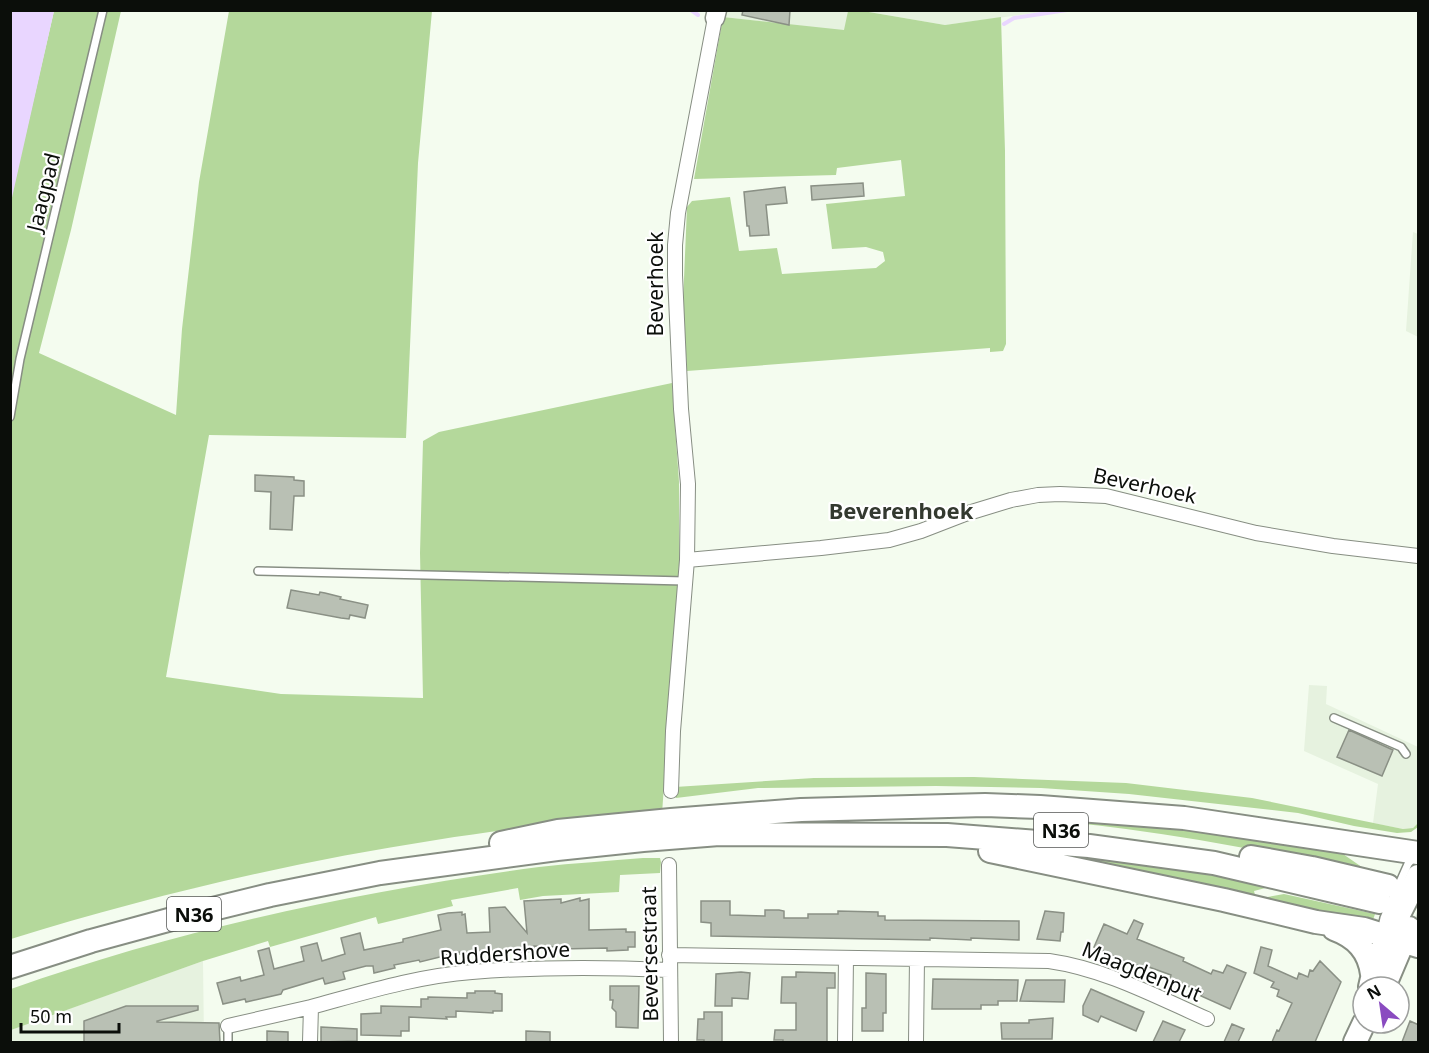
<svg xmlns="http://www.w3.org/2000/svg" width="1429" height="1053" viewBox="0 0 1429 1053" font-family="'Noto Sans',sans-serif">
  <style>
    .built { fill: #e6f2df }
    .green { fill: #b4d89b }
    .water { fill: #e9d6ff }
    .lines { fill: none; stroke-linecap: round; stroke-linejoin: round }
    .stream { stroke: #e9d6ff; stroke-width: 4 }
    .building { fill: #b9c0b4; stroke: #8a9085; stroke-width: 1.5 }
    .primary-tunnel { stroke: #d1d8cd; stroke-width: 22; stroke-dasharray: 22 11; stroke-linecap: butt }
    .service-casing { stroke: #878e83; stroke-width: 10 }
    .minor-casing { stroke: #878e83; stroke-width: 16 }
    .tertiary-casing { stroke: #878e83; stroke-width: 21 }
    .primary-casing { stroke: #878e83; stroke-width: 26 }
    .service { stroke: #fff; stroke-width: 7 }
    .minor { stroke: #fff; stroke-width: 14 }
    .tertiary { stroke: #fff; stroke-width: 18 }
    .primary { stroke: #fff; stroke-width: 22 }
    .labels { text-anchor: middle; dominant-baseline: central; stroke-width: 4.5; stroke-linejoin: round; paint-order: stroke }
    .shield { fill: #fff; stroke: #545654; stroke-width: 1.5 }
    .shield-label { font-size: 20px; font-weight: bold; fill: #0b0e0a }
    .street-label { font-size: 21px; fill: #0b0e0a; stroke: #fff }
    .neighbourhood-label { font-size: 22px; font-weight: bold; fill: #33392f; stroke: #fff }
  </style>
  <rect width="100%" height="100%" fill="#f4fcef"/>
  <path class="built" d="M725 11H848L845 31 723 17Z
    M863 11H1049L945 25Z
    M1413 232 1418 234V337L1406 331Z
    M1309 685 1327 686 1326 704 1418 747V823L1413 828 1403 829 1373 823 1378 784 1304 751Z
    M203 961 204 1042H11L10 1030Z"/>
  <path class="green" d="M54 11H121L71 230 39 353 176 415 182 329 199 182 229 11H432L418 163 406 438 209 435 166 677 281 694 423 698 420 553 423 441 439 432 672 383 679 482V565L662 814C586 821 510 828 436 840 292 862 149 896 11 939L10 202Z
    M848 11H863L945 25 1001 17 1005 151 1006 344 1003 351 990 352V348L687 371 683 303 687 207 692 201 730 197 739 251 777 248 782 274 876 268 885 261 883 252 866 247 832 249 826 204 905 196 901 160 837 168 836 175 694 179 723 17 844 30Z
    M974 777 1126 783 1252 798 1403 829 1413 828 1418 823V827L1411 832 1397 833 1354 826 1298 813 1129 794 1041 788 936 786 758 788 676 798 674 795 675 787 814 778Z
    M1066 813 1347 848 1343 854 1369 872C1288 856 1208 840 1126 829 1079 823 1033 819 986 815Z
    M1039 852 1157 866 1273 886 1254 891 1256 899 1284 894 1375 914 1371 926Z
    M643 858H660L661 862 660 873 620 875 619 892 543 896 520 900 518 888 451 900 453 906 378 924 376 917 270 947 268 941 203 961 11 1030V989C181 929 360 891 539 867 574 863 609 861 643 858Z"/>
  <path class="water" d="M11 10 54 11 11 202 10 11Z"/>
  <g class="lines">
    <path class="stream" d="M691 10 698 15
      M1004 24 1014 18 1067 10"/>
  </g>
  <path class="building" d="M743 10H790L789 25 742 15Z
    M863 183 864 196 812 200 811 186Z
    M785 187 787 203 766 205 769 235 750 236 749 226H747L744 192Z
    M255 475 294 477V480L304 481V496H294L292 530 270 529 271 492 255 491Z
    M291 590 319 595 320 592 325 593 341 597 340 599 368 605 365 618 350 615 349 619 341 618 287 608Z
    M1349 730 1393 750 1382 776 1337 757Z
    M580 898V901L589 899V930L626 929V932H635V947H628V950L607 951V948L561 949 560 947 534 946V951L513 953V950L467 955V953L460 954V952L420 962 419 960 394 965 395 968 374 973 373 966H366L343 972 345 979 325 984 323 978 283 990 281 994 246 1002 245 999 223 1004 217 983 240 977 241 981 264 975 258 951 269 948 274 969 304 961 301 947 317 943 322 961 345 954 341 938 360 933 364 950 403 942V939L441 930 438 915 448 913 462 912V915L465 914 467 933 490 932 489 908 505 907 527 933 524 901 561 899V903Z
    M701 901H730V915L765 916V910H779L784 911V918H808V914H838V911L878 912V916H885V920L1019 921V940L971 938V940L930 938V940L711 936V923L701 922Z
    M1045 911 1064 913 1063 932H1061L1060 941 1037 939Z
    M1134 920 1143 924 1137 939 1184 958 1183 961 1211 974 1213 970 1223 973 1227 965 1246 973 1230 1009 1201 996 1203 993 1170 978 1171 975 1146 966 1145 968 1125 961 1094 947 1104 924 1127 934Z
    M1261 947 1272 950 1268 966 1297 979 1299 973 1308 977 1310 970 1313 971 1320 961 1341 982 1315 1042H1272L1277 1030 1279 1031 1292 1003 1277 996 1279 990 1271 987 1274 982 1254 973Z
    M741 972 750 973 748 999 732 998V1006H715L716 974Z
    M796 972 835 973V988H827V1042H783V1040H774L775 1030H796V1003H781L782 977H796Z
    M866 973 886 974V1013H883V1031H862V1008H866Z
    M933 979 1018 980 1017 1001H998V1005H981V1009H932Z
    M1026 980H1065L1064 1002 1020 1001Z
    M610 986H639L638 1028 616 1027V1012L612 1008 613 1000H610Z
    M1091 989 1144 1012 1136 1031 1101 1016 1098 1022 1083 1015V1006Z
    M475 991H495V993L502 994V1011H493V1013L456 1011V1017H446L447 1019 409 1017V1031H401V1036L361 1035V1014L381 1013V1006L421 1007V999H428V997L467 998V993H475Z
    M126 1006H198V1010L157 1021V1022L219 1023 220 1042H84V1021Z
    M704 1012H722V1042H704V1040H697L698 1019H704Z
    M1053 1018 1052 1039H1002L1001 1023H1029V1020Z
    M1163 1021 1185 1030 1179 1042H1153Z
    M1410 1021 1419 1025V1042H1402Z
    M1232 1024 1244 1029 1238 1042H1224Z
    M321 1027 357 1029V1041L321 1042Z
    M267 1031 288 1032V1042H267Z
    M526 1031 550 1032V1042H526Z"/>
  <g class="lines">
    <path class="primary-tunnel" d="M1385 904 1418 912"/>
    <defs>
      <path id="service" d="M10 417 20 359 103 10
        M258 571 685 581
        M1334 718 1401 747 1406 754
        M1382 927 1384 918 1408 864 1415 856
        M228 1042V1026"/>
      <path id="minor" d="M687 560 821 548 889 540 921 531 965 514 1011 500 1038 495 1060 494 1106 496 1256 533 1333 546 1418 556
        M671 791 673 731 687 560 688 484 681 409 675 275V245L678 213 715 18
        M669 865 671 1042
        M669 955 1049 961C1105 969 1155 996 1207 1019
        M228 1026 311 1007
        M310 1042 311 1007C363 993 417 976 472 972 536 967 605 967 669 970
        M845 1042 846 958
        M916 1042 917 959"/>
      <path id="tertiary" d="M715 18 717 10"/>
      <path id="primary" d="M501 843 558 831 671 820 801 810 985 805 1040 807 1184 818 1418 853
        M990 851 1224 900 1316 922 1364 929 1418 946
        M1251 857 1312 868 1388 886
        M1334 929C1356 937 1369 951 1372 974
        M10 967 91 941 172 919 270 895 380 873 557 849 643 840 719 834 947 835 1089 846 1214 863 1380 902
        M1370 987C1377 950 1402 911 1418 876
        M1384 987 1409 928
        M1355 1042 1364 1023"/>
    </defs>
    <use href="#service" class="service-casing"/>
    <use href="#minor" class="minor-casing"/>
    <use href="#tertiary" class="tertiary-casing"/>
    <use href="#primary" class="primary-casing"/>
    <use href="#service" class="service"/>
    <use href="#minor" class="minor"/>
    <use href="#tertiary" class="tertiary"/>
    <use href="#primary" class="primary"/>
  </g>
  <g class="labels">
    <g class="shield">
      <rect x="1034" y="813" width="54" height="34" rx="4.5"/>
      <rect x="167" y="897" width="54" height="34" rx="4.5"/>
    </g>
    <g class="shield-label">
      <text x="1061" y="830">N36</text>
      <text x="194" y="914">N36</text>
    </g>
    <g class="street-label">
      <text transform="translate(43 192) rotate(-76)">Jaagpad</text>
      <text transform="translate(655 284) rotate(-90)">Beverhoek</text>
      <text transform="translate(1145 485) rotate(12)">Beverhoek</text>
      <text transform="translate(505 953) rotate(-4)">Ruddershove</text>
      <text transform="translate(649 954) rotate(-91)">Beversestraat</text>
      <text transform="translate(1142 971) rotate(22)">Maagdenput</text>
    </g>
    <g class="neighbourhood-label">
      <text x="901" y="510">Beverenhoek</text>
    </g>
  </g>
  <rect width="1429" height="1053" fill="none" stroke="#0b0e0a" stroke-width="24"/>
  <g transform="translate(1381 1005) rotate(331)"><circle r="28" fill="#ffffff" stroke="#9d9f9d" stroke-width="1.5"/>
  <path d="M0-4.5L10 22L0 15L-10 22Z" fill="#8a4bc0"/>
  <text y="-9" font-size="16" font-weight="bold" text-anchor="middle" fill="#0b0e0a">N</text>
  </g>
  <path d="M21 1023v9h98v-9" fill="none" stroke="#0b0e0a" stroke-width="3"/>
  <text x="30" y="1023" font-size="18" fill="#0b0e0a" stroke="#ffffff" stroke-width="4.5" paint-order="stroke">50 m</text>
</svg>
